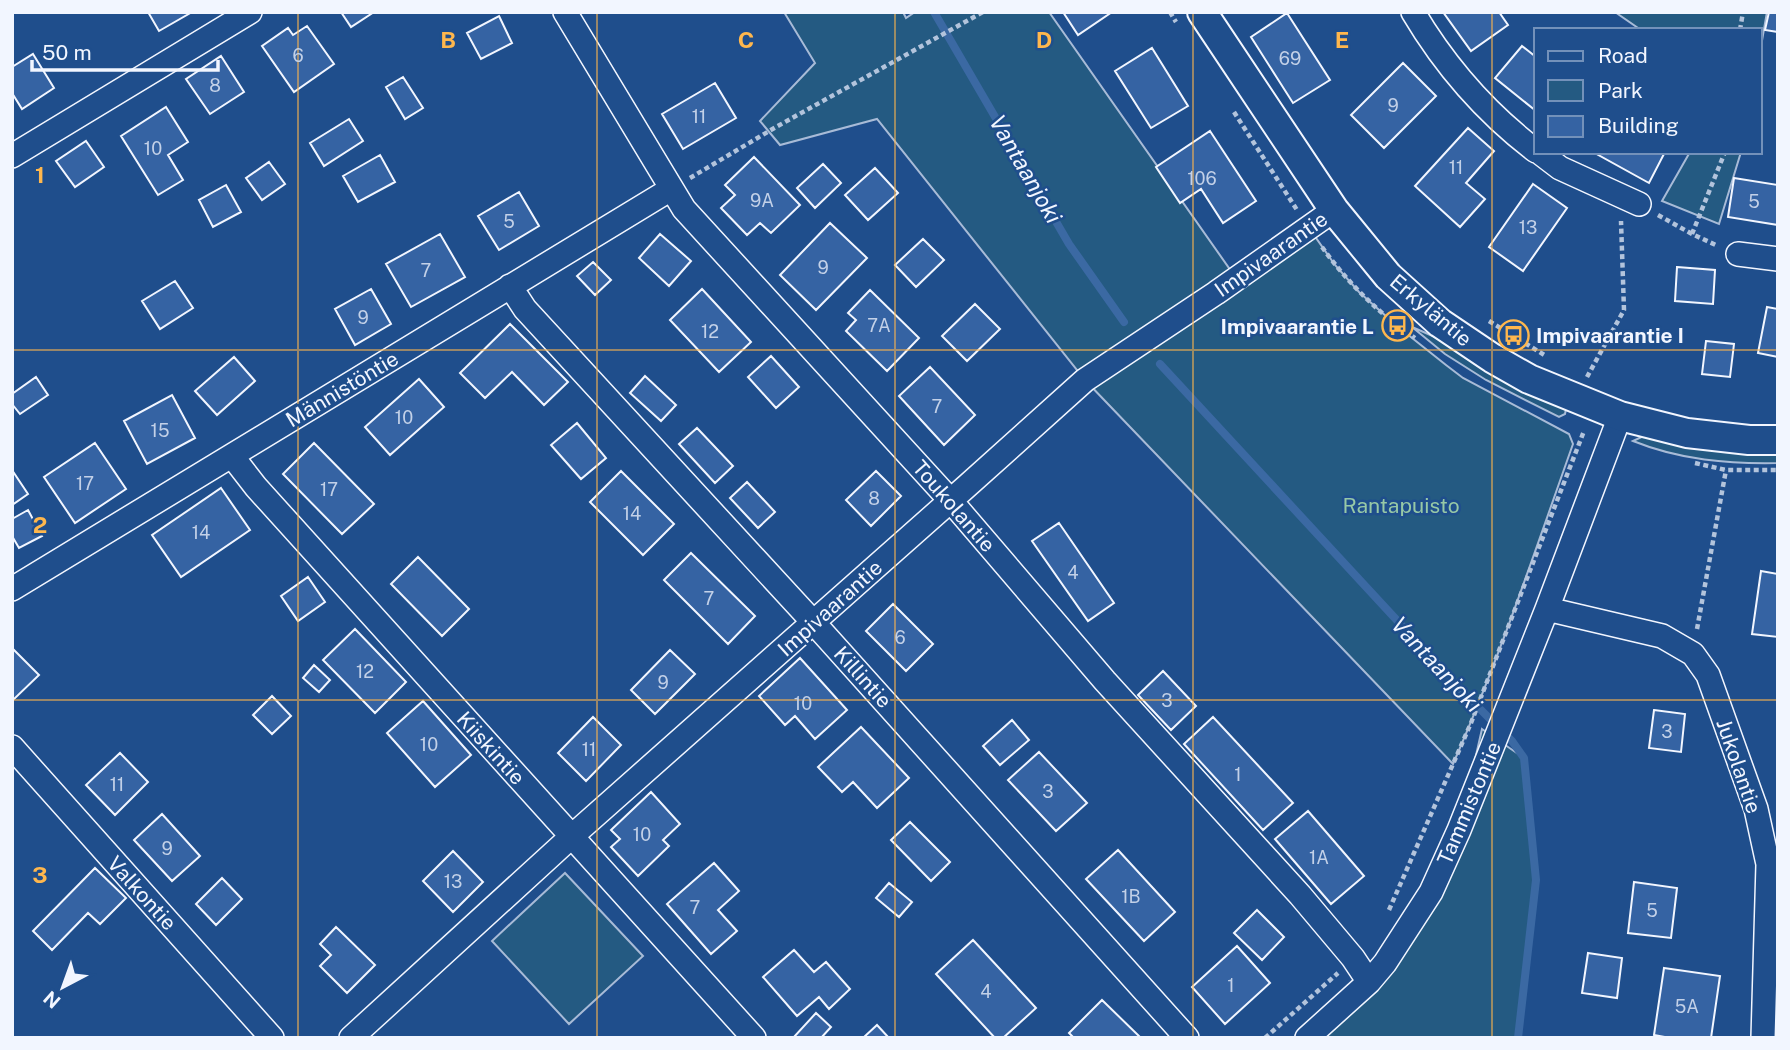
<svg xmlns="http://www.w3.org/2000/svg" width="1790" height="1050" viewBox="0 0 1790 1050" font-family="'Public Sans',sans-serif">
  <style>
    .green { fill: #245a82; stroke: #a8bbd7; stroke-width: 2 }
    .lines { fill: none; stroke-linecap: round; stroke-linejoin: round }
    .stream { stroke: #3b69a3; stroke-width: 8 }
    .building { fill: #3563a3; stroke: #f2f6ff; stroke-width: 2 }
    .minor-casing { stroke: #f2f6ff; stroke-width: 26 }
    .tertiary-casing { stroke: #f2f6ff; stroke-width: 32 }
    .path { stroke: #b3c4dc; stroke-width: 4.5; stroke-dasharray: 5 3.5; stroke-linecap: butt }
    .minor { stroke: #1f4e8c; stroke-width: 23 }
    .tertiary { stroke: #1f4e8c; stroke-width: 28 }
    .grid { fill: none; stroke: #ffb74d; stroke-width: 2; stroke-opacity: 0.55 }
    .labels { text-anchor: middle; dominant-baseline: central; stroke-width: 5; stroke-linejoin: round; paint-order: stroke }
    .number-label { font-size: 18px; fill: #c3d1e8 }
    .street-label { font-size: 21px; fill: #f2f6ff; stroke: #1f4e8c }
    .poi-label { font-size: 21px; font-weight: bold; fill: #f2f6ff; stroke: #1f4e8c; text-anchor: end }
    .park-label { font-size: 21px; fill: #97c8a6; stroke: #1f4e8c }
    .water-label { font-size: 23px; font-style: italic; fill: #f2f6ff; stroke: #1f4e8c }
    .grid-label { font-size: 23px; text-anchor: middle; font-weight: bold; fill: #ffb74d; stroke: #1f4e8c; stroke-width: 5; stroke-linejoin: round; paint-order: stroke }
  </style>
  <rect width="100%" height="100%" fill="#1f4e8c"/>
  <path class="green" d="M784 12H903L906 18 915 12H1049L1236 278 1309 228 1335 265 1359 292 1397 326 1446 365 1463 378 1569 434 1573 444C1535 551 1499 659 1453 764L1085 380 877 119 780 145 760 121 815 63Z
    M1615 12H1767L1760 52V30H1641Z
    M1690 152H1741L1719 224 1662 201Z
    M1412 327 1451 344 1566 409 1565 414 1559 417 1486 380 1445 354Z
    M1648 434 1778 453V463C1728 464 1680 460 1633 441Z
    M1482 729 1524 758 1536 880 1518 1038H1317L1385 977 1459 830Z
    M565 873 643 956 569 1024 492 941Z"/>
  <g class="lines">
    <path class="stream" d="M934 12 1069 244 1124 322
      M1160 364 1466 695 1512 741 1524 758 1536 880 1518 1038"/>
  </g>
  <path class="building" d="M148 12H192L159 31Z
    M341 12H374L351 27Z
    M1063 12H1112L1078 35Z
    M1443 12H1499L1508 25 1471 51Z
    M1769 12H1778V32L1765 30Z
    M1287 13 1330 80 1293 103 1251 37Z
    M499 16 512 43 481 59 467 33Z
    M307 26 334 64 294 92 262 46 288 28 293 35Z
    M1522 46 1536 57V111L1495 78Z
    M1152 48 1188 106 1151 128 1115 71Z
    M33 54 54 88 22 109 12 93V67Z
    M221 56 244 92 210 114 186 79Z
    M1403 63 1436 96 1384 148 1351 115Z
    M403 77 423 108 405 119 386 87Z
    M715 83 736 118 683 149 662 114Z
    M166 107 188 142 168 155 183 180 158 195 121 136Z
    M349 119 363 141 324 166 310 143Z
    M1468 128 1494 151 1466 183 1485 199 1460 227 1415 186Z
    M1210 131 1256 201 1223 223 1201 189 1180 203 1156 167Z
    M86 141 104 167 75 187 56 161Z
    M1593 152H1665L1649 183Z
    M380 155 395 182 358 202 343 176Z
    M754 157 800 205 771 233 760 223 747 235 721 208 735 195 725 185Z
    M269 162 285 184 262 200 246 178Z
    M823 164 841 183 815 208 797 188Z
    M875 168 898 193 868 220 845 195Z
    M1734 178 1778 185V225L1728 217Z
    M1533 184 1567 208 1523 271 1489 247Z
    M226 185 241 212 213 227 199 200Z
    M519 192 539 226 499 250 478 216Z
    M830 223 867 258 816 310 780 275Z
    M440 234 465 277 411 307 386 264Z
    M660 234 691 261 669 286 639 258Z
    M923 239 944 260 916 287 895 265Z
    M593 262 611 280 595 295 577 276Z
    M1677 267 1715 270 1713 304 1675 301Z
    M175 281 193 308 160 329 142 301Z
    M371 289 391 324 355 345 335 309Z
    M702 289 751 342 719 372 670 320Z
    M870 290 919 338 887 371 846 331 856 320 848 313Z
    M975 304 1000 329 967 361 942 336Z
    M1767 307 1778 309V357L1758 353Z
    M510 324 568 382 544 405 512 372 485 398 460 373Z
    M1706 341 1734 344 1730 377 1702 374Z
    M771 356 799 387 776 408 748 377Z
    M234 357 255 381 217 415 195 391Z
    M930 367 975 415 944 445 899 396Z
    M645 376 676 405 661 421 630 393Z
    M36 377 48 395 20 414 12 404V394Z
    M419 379 444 407 390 455 365 427Z
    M172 395 195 438 147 464 124 421Z
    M577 423 606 458 581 479 551 445Z
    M697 428 733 466 715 483 679 444Z
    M95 443 126 489 75 523 44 477Z
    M314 443 374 504 342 534 283 474Z
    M12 470 28 494 12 505Z
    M621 471 674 524 643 555 590 502Z
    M876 471 901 496 871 526 846 500Z
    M747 482 775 512 758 528 730 498Z
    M221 488 250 530 181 577 152 535Z
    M28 510 42 536 19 548 12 536V519Z
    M1059 523 1114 603 1088 621 1032 541Z
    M691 553 755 616 728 644 664 580Z
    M418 557 469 609 442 636 391 584Z
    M1761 571 1778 574V637L1752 634Z
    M308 577 325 602 298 621 281 596Z
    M893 604 933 644 906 671 866 631Z
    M355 629 406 682 375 713 323 660Z
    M12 648 39 675 12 701Z
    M670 650 695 674 655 714 631 690Z
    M800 658 847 710 815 739 795 716 785 725 759 696Z
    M314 665 330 680 319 692 303 678Z
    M1163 671 1196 706 1171 730 1138 695Z
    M272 696 291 716 272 734 253 715Z
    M423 701 471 755 435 787 387 733Z
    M1654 710 1685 714 1681 752 1649 748Z
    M593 717 621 745 586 781 558 753Z
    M1213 717 1293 803 1263 830 1184 744Z
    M1012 720 1029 740 1000 765 983 746Z
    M861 727 909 778 877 808 853 782 842 792 818 767Z
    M1039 752 1087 803 1056 831 1008 780Z
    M120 753 148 782 115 815 86 785Z
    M651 792 680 824 663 840 669 846 638 876 611 847 620 839 611 830Z
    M1308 811 1364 876 1331 904 1275 839Z
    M162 814 200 856 172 881 134 840Z
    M910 822 950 862 931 881 891 840Z
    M1118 850 1175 912 1144 941 1086 879Z
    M453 851 483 882 453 912 423 881Z
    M714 863 739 891 718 910 737 931 711 954 667 904Z
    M95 868 126 898 100 924 88 913 52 950 33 931Z
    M222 878 242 899 216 925 196 904Z
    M1634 882 1677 888 1671 938 1628 933Z
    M889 883 912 902 899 917 876 898Z
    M1257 910 1284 937 1262 960 1234 933Z
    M336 927 375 965 347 993 320 966 331 955 320 944Z
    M973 940 1036 1008 1003 1038H995L936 974Z
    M1237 946 1270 983 1225 1024 1192 987Z
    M794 950 814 972 826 962 850 989 829 1009 819 997 797 1016 763 977Z
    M1588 953 1622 958 1617 998 1582 993Z
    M1664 968 1720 976 1711 1038H1670L1654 1035Z
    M1102 1000 1141 1038H1074L1069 1033Z
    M816 1013 831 1027 821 1038H793Z
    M877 1025 889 1038H863Z"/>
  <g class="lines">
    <defs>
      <path id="minor" d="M565 12 684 209 951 501 1105 681 1300 895 1353 958 1369 982
        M1413 12C1445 66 1486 113 1536 151
        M1539 152 1560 168 1639 204
        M12 156 250 12
        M1738 254 1778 259
        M510 286 525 309 814 623 1187 1038
        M232 456 256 487 754 1038
        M12 589 671 189
        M1547 609 1662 636 1693 654 1708 675 1756 809 1768 864 1763 1038
        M12 747 272 1038
        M351 1038 571 837 967 486 1085 380 1216 293 1334 210
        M1307 1038 1369 982 1385 963 1431 892 1459 830 1493 745 1547 609 1620 416"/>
      <path id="tertiary" d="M1202 12 1334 210 1388 276 1440 323 1492 358 1529 379 1620 416 1687 433 1749 440H1778"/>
    </defs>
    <use href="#minor" class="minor-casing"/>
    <use href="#tertiary" class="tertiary-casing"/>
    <path class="path" d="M1170 12 1176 22
      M1740 30 1743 12
      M1234 112 1297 210
      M690 178 776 127 983 12
      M1658 215 1692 234 1718 246
      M1692 234 1725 152
      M1322 247C1347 282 1379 314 1415 338
      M1489 321 1546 356
      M1587 377 1624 310 1621 221
      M1695 463 1726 470H1778
      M1697 629 1726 470
      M1389 910 1471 723 1584 431
      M1265 1038 1338 973"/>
    <use href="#minor" class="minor"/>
    <use href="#tertiary" class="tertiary"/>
  </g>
  <path class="grid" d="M298 12V1038M597 12V1038M895 12V1038M1193 12V1038M1492 12V1038M12 350H1778M12 700H1778"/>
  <defs>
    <symbol id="bus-ring" viewBox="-11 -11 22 22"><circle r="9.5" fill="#1f4e8c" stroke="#ffb74d" stroke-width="1.5"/><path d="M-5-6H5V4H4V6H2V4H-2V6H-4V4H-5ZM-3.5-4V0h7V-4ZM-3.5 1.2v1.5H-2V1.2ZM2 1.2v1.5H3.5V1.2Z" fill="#ffb74d"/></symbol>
  </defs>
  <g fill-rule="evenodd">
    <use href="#bus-ring" x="1380" y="308" width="35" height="35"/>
    <use href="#bus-ring" x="1496" y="318" width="35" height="35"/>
  </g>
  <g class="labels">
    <g class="number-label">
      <text x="298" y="55">6</text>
      <text x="1290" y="58">69</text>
      <text x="215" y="85">8</text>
      <text x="1393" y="105">9</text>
      <text x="699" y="116">11</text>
      <text x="153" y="148">10</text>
      <text x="1456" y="167">11</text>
      <text x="1202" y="178">106</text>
      <text x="762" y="200">9A</text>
      <text x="1754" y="201">5</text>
      <text x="509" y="221">5</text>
      <text x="1528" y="227">13</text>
      <text x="823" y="267">9</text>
      <text x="426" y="270">7</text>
      <text x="363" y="317">9</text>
      <text x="879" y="325">7A</text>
      <text x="710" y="331">12</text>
      <text x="937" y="406">7</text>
      <text x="404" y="417">10</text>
      <text x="160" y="430">15</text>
      <text x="85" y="483">17</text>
      <text x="329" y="489">17</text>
      <text x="874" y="498">8</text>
      <text x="632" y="513">14</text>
      <text x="201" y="532">14</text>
      <text x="1073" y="572">4</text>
      <text x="709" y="598">7</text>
      <text x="900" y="637">6</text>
      <text x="365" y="671">12</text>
      <text x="663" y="682">9</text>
      <text x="1167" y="700">3</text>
      <text x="803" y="703">10</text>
      <text x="1667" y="731">3</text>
      <text x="429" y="744">10</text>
      <text x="589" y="749">11</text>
      <text x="1238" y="774">1</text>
      <text x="117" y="784">11</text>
      <text x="1048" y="791">3</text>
      <text x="642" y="834">10</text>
      <text x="167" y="848">9</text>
      <text x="1319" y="857">1A</text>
      <text x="453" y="881">13</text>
      <text x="1131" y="896">1B</text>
      <text x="695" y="907">7</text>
      <text x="1652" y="910">5</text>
      <text x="1231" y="985">1</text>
      <text x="986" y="991">4</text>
      <text x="1687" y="1006">5A</text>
    </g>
    <g class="street-label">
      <text transform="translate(1271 254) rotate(-35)">Impivaarantie</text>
      <text transform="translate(1431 310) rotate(40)">Erkyläntie</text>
      <text transform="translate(342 389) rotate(-31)">Männistöntie</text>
      <text transform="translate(954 506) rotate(49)">Toukolantie</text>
      <text transform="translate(830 608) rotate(-42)">Impivaarantie</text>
      <text transform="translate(863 677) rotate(48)">Killintie</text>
      <text transform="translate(491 748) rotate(48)">Kiiskintie</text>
      <text transform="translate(1739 766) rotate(71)">Jukolantie</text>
      <text transform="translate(1469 803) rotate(-67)">Tammistontie</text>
      <text transform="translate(142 893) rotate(48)">Valkontie</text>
    </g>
    <g class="poi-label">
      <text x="1374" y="326">Impivaarantie L</text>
      <text x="1536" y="335" text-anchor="start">Impivaarantie I</text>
    </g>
    <g class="park-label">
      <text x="1401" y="505">Rantapuisto</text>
    </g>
    <g class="water-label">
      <text transform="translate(1026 169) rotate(60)">Vantaanjoki</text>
      <text transform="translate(1437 664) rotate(47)">Vantaanjoki</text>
    </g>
  </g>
  <g class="grid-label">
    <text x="448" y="48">B</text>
    <text x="746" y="48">C</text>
    <text x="1044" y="48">D</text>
    <text x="1342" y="48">E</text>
    <text x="40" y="183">1</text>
    <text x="40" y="533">2</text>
    <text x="40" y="883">3</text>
  </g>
  <rect width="1790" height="1050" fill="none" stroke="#f2f6ff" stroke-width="28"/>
  <rect x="1534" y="28" width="228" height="126" fill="#1f4e8c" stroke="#7391ba" stroke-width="2"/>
  <rect x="1548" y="51" width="35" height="10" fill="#1f4e8c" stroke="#7391ba" stroke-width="2"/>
  <text x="1598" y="63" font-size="21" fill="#f2f6ff">Road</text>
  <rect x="1548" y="80" width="35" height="21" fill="#245a82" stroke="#7391ba" stroke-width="2"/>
  <text x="1598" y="98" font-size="21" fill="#f2f6ff">Park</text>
  <rect x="1548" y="116" width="35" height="21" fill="#3563a3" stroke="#7391ba" stroke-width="2"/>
  <text x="1598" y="133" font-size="21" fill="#f2f6ff">Building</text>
  <g transform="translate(63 987) rotate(221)" stroke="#1f4e8c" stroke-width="5" paint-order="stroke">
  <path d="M0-5L12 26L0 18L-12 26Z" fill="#f2f6ff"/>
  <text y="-10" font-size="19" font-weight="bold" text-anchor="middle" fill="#f2f6ff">N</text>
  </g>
  <path d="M32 60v10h186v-10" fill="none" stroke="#f2f6ff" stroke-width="3.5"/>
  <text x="42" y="60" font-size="21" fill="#f2f6ff" stroke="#1f4e8c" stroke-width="5" paint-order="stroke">50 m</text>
</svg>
